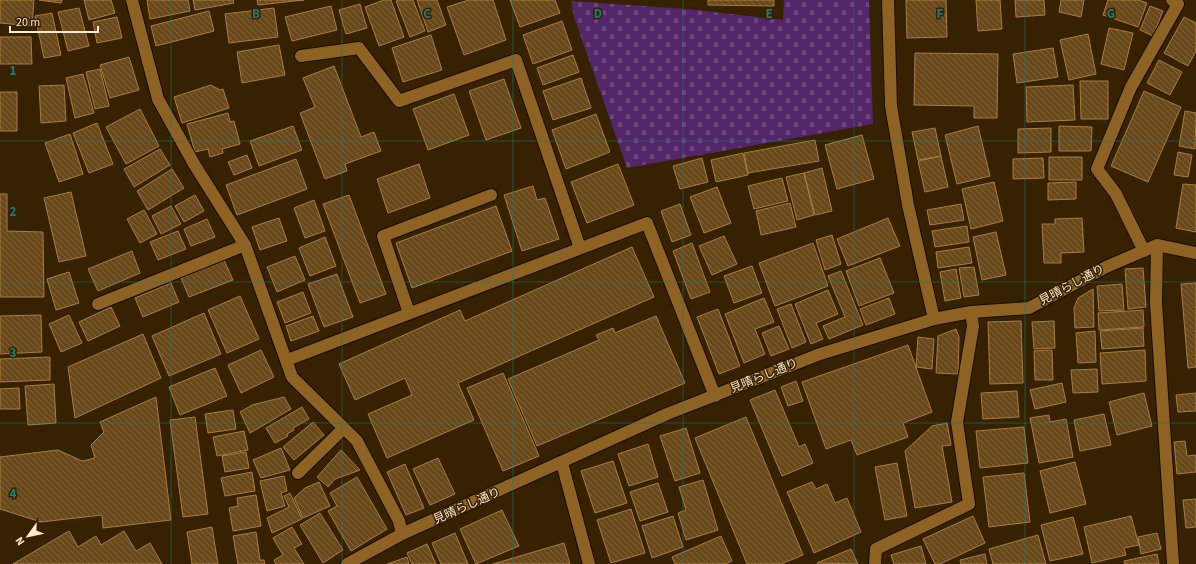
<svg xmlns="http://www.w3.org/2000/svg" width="1196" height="564" viewBox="0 0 1196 564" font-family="'Source Sans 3','Noto Sans JP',sans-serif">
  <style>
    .cemetery { fill: url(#cemetery-stones) }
    .building { fill: url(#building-back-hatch); stroke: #a97d40 }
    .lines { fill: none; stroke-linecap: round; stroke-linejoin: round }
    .minor-casing { stroke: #190c00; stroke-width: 14 }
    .minor { stroke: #8d6223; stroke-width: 12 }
    .grid { fill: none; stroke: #1b7c73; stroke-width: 1; stroke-opacity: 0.55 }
    .labels { text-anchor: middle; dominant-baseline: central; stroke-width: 3; stroke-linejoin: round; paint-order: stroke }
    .street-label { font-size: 12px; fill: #fde9d1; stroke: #362100 }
    .grid-label { font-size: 13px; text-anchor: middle; font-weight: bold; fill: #1b7c73; stroke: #362100; stroke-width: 3; stroke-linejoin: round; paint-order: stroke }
  </style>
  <defs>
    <pattern id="cemetery-stones" width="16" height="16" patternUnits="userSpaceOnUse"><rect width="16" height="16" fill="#532669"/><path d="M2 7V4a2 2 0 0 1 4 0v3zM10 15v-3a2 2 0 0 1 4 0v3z" fill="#6d467d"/></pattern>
    <pattern id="building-back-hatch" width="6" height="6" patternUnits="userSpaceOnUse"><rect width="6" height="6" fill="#694819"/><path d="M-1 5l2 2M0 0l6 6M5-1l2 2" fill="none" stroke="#7f6239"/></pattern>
  </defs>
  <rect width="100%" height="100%" fill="#362100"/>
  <path class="cemetery" d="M784 0H869L873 124 627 168 574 17 571 1 687 9 783 20Z"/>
  <path class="building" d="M0 0H34L32 26 0 23Z
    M39 0H62L61 3Z
    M84 0H111L115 13 89 20Z
    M147 0H188L190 11 150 19Z
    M193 0H233L234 3 195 10Z
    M257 0H304L258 5Z
    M384 0H391L404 37 379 46 365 7Z
    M399 0H413L425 31 410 37 396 1Z
    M417 0H437L446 25 428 32Z
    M469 0H493L506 40 464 55 447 7Z
    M510 0H555L560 13 520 27Z
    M708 0H774V6L708 5Z
    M906 0H946L947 37 907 38Z
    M976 0H1000L1002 29 978 31Z
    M1015 0H1044L1045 15 1016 17Z
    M1061 0H1084L1081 17 1059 12Z
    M1108 0H1138L1147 3 1138 27 1103 15Z
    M360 4 367 28 346 34 339 10Z
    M331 6 337 30 292 41 285 17Z
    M1150 6 1163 11 1153 36 1140 30Z
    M79 8 89 46 68 51 58 12Z
    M274 8 278 37 229 43 225 14Z
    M209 11 214 31 156 46 151 26Z
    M52 13 61 55 44 58 35 16Z
    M117 17 122 38 97 43 93 22Z
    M1184 17 1196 23V51L1188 66 1164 53Z
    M562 21 572 50 533 64 523 35Z
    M1109 28 1133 33 1124 70 1101 64Z
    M1088 34 1096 74 1069 80 1060 40Z
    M431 35 442 70 403 82 392 48Z
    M0 37H31L32 64H0Z
    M279 45 285 75 242 83 237 52Z
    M1053 48 1058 77 1017 83 1013 54Z
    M915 53 998 54 997 118H974V106L914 105Z
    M573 55 579 72 543 85 537 68Z
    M129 57 139 90 110 98 100 65Z
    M1159 60 1182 72 1170 95 1147 83Z
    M334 66 361 137 374 132 381 151 345 164 347 171 325 179 300 113 315 107 303 78Z
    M100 69 109 106 95 109 86 72Z
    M83 74 94 113 75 118 66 78Z
    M581 78 591 108 553 120 543 91Z
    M504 79 521 128 486 140 469 91Z
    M1080 81H1108V119H1081Z
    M64 85 66 121 41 123 39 86Z
    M211 85 220 90 223 89 229 108 182 123 174 97Z
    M1073 85 1075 120 1027 122 1026 87Z
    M1144 91 1181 107 1148 182 1111 166Z
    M0 92H17V131H0Z
    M454 94 469 135 428 150 413 109Z
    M140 109 159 146 126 164 106 127Z
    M1185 111 1196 113 1195 149 1179 146Z
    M228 113 230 122 234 121 240 144 222 149 223 153 210 157 208 149 195 152 187 124Z
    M596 114 610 152 566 169 552 130Z
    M97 123 113 164 89 173 73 133Z
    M293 126 302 150 259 166 250 141Z
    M978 126 990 176 957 184 945 135Z
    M1059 126 1092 127 1091 151H1059Z
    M935 128 941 156 918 160 912 132Z
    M1051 128V152L1018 153V129Z
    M70 134 83 174 59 182 45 143Z
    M862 135 874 179 837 189 825 145Z
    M815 140 819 161 748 173 744 153Z
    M160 149 170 165 134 187 124 169Z
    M1178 152 1192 155 1188 177 1174 175Z
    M743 153 748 175 716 182 711 160Z
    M247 155 252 168 234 175 228 162Z
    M941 156 948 187 925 192 918 161Z
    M1049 157H1082V180H1049Z
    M702 158 708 182 680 189 673 166Z
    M1043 158 1044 178 1013 179V159Z
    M296 159 307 189 237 215 226 185Z
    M419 164 430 198 388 213 377 179Z
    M618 164 634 205 587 223 571 182Z
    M822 168 832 211 815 215 804 173Z
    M172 169 184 188 148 210 137 191Z
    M804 173 814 215 797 220 786 177Z
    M782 178 788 201 754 209 748 186Z
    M994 182 1003 221 971 229 962 189Z
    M1076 182V199L1048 200V183Z
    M1183 184 1196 185V232L1176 228Z
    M533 186 537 200 545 198 559 239 522 251 504 195Z
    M717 187 731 223 704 233 690 197Z
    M71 192 86 256 59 262 44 198Z
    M0 194H7V231L43 232 44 297H0Z
    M195 195 204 211 184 222 175 206Z
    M349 195 386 294 360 303 323 204Z
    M314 200 325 231 305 238 294 208Z
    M790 203 796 227 761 235 756 211Z
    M680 204 691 235 672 242 661 211Z
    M961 204 964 220 930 225 927 210Z
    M171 206 181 224 161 234 152 216Z
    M496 206 512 251 412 288 396 243Z
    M144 210 157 234 140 243 127 219Z
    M279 218 287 241 260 250 252 227Z
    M888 218 900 246 848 266 837 239Z
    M1082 218 1084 252 1061 253V263H1044L1042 224H1055V219Z
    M207 219 215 237 191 246 184 229Z
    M967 226 969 242 935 247 932 231Z
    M178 231 186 249 158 260 150 242Z
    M996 232 1006 275 982 280 973 237Z
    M832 235 841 264 825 270 816 240Z
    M724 236 737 264 712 275 699 246Z
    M325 237 336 266 310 276 299 248Z
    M692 243 710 292 691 299 673 251Z
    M813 243 828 286 775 306 759 263Z
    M632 247 654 297 458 383 474 420 387 458 368 414 412 395 405 378 355 400 339 364 460 310 465 321Z
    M969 247 972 263 938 268 936 252Z
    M132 251 140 273 98 291 88 269Z
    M295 256 305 280 277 292 267 267Z
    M880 258 894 293 859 306 846 271Z
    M224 260 233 280 189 297 181 278Z
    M752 266 762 293 734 303 724 276Z
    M974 267 979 295 964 297 959 268Z
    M1143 268 1146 307 1128 309 1125 269Z
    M956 269 961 298 945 301 940 272Z
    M841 271 863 325 829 339 823 326 845 317 828 276Z
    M69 272 79 303 56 310 47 279Z
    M337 274 353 317 324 327 308 284Z
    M171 283 179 302 143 317 135 298Z
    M1196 283V367L1188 368 1181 284Z
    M1122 284 1124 310 1099 311 1097 286Z
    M1093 289 1094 327 1075 328 1074 308 1078 298Z
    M828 290 838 314 816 323 823 339 811 344 795 304Z
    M303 292 311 313 285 323 277 302Z
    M240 296 259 339 227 353 208 310Z
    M764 298 774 322 755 329 765 354 744 363 725 314Z
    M889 298 895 314 866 325 860 309Z
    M791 304 806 342 792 348 777 309Z
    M111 307 120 326 88 341 79 322Z
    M718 309 740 366 719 374 697 317Z
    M1143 310 1144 327 1099 330 1098 313Z
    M204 313 221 354 169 376 152 336Z
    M41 315 42 352 0 354V316Z
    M69 315 82 343 61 352 49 324Z
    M313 316 319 331 291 341 286 326Z
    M656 316 685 383 537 446 508 379 599 340 596 335 613 328 615 333Z
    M1021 321 1023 383 990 384 988 322Z
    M1054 321 1055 348 1034 349 1032 322Z
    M779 326 789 349 771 356 762 333Z
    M1143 328 1144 346 1102 349 1100 331Z
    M956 329 959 337 958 374 936 373 938 336Z
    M1095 331 1096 362 1078 363 1076 333Z
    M143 334 161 378 75 418 68 367Z
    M918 337 934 339 932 369 916 367Z
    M908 345 932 412 903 423 908 437 857 455 851 440 826 449 802 382Z
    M261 350 274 377 241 393 228 365Z
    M1052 350 1053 380H1035L1034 351Z
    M1145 350 1146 381 1102 384 1100 353Z
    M50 357V380L0 382V359Z
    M215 368 227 396 180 415 169 387Z
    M1097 369 1098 392 1073 393 1071 370Z
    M503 373 539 456 503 471 467 388Z
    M796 381 803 401 788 406 781 387Z
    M1062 383 1066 402 1035 409 1030 390Z
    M54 384 56 423 28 425 25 386Z
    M19 388 20 409H0V389Z
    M775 390 799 447 805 444 813 463 782 476 750 400Z
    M1017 391 1019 417 983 419 981 393Z
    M1144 393 1152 426 1117 435 1109 402Z
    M1196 393V411L1178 412 1176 395Z
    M156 397 171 520 103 528 102 515 41 522 0 509V457L58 450 82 461 95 458 91 445 104 432 100 422Z
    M284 397 291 409 250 433 240 412 252 405Z
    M302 407 309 419 293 428 294 430 287 434 288 436 275 443 266 428Z
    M233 410 236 429 208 433 205 414Z
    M1104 414 1111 445 1080 451 1074 420Z
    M1049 415 1050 422 1066 419 1073 457 1039 463 1030 418Z
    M195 417 208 514 183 517 170 420Z
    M746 417 803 555 781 564H747L695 438Z
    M313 422 324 435 294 460 283 447Z
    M947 423 951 445 942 446 952 502 915 508 905 451 932 426Z
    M1024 427 1028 463 980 468 976 431Z
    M686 428 700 473 675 481 660 436Z
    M244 431 248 450 217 456 213 437Z
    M1185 441 1187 456 1196 455V472L1177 474 1174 442Z
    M648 444 658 477 629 486 618 454Z
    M281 448 290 470 261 478 253 460Z
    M341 450 360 470 335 479 328 487 317 477Z
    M246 452 249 468 225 472 222 456Z
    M438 458 455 494 430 505 413 469Z
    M613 461 627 503 595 513 581 471Z
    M1075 462 1086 504 1050 513 1040 471Z
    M897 463 907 516 885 520 875 467Z
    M405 464 424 508 406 515 387 472Z
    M252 472 255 491 225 496 221 478Z
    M1024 473 1030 522 989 527 983 477Z
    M284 476 287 491 281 493 285 506 267 511 260 481Z
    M357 477 387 529 351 551 328 511 337 506 330 493Z
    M703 480 718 530 686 540 678 513 686 510 679 487Z
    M319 482 330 506 303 518 294 498 305 488Z
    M812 482 816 489 827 484 835 503 847 498 861 532 814 553 787 492Z
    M658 483 668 512 640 521 630 492Z
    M290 493 302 519 272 533 267 518 289 507 284 496Z
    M256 495 261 526 233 531 229 508 238 506 237 498Z
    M1196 499V527L1186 528 1183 500Z
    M631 509 645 553 611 563 597 520Z
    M502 510 519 546 476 564 460 529Z
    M320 513 343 550 323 563 300 525Z
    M673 516 683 547 652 558 642 526Z
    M973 516 985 543 940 564H935L923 539Z
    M1131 516 1139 545 1124 548 1126 555 1092 563 1084 527Z
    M1073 517 1083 554 1050 561 1041 525Z
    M212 527 218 564H192L187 532Z
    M292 527 302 544 294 548 304 564H276L274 560 283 555 273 538Z
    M69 531 78 547 96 536 101 545 124 531 136 551 150 543 162 564H13Z
    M256 532 260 560H264L265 564H238L233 536Z
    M455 533 468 564H441L432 543Z
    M1157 533 1161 549 1141 554 1138 537Z
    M1038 535 1046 564H993L989 549Z
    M721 536 732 561 725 564H675L672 557Z
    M564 543 570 564H493Z
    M427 544 436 564H412L407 553Z
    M921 546 926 564H894L891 555Z
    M851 549 858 564 817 563Z
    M985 554 987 564H961L960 560Z
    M1157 554 1159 564H1125L1124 561Z
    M407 557 409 564H387Z"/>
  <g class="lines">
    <defs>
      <path id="minor" d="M132 0 158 99 194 164 245 245 292 377 357 441 399 521 402 534
        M888 0 891 106 908 205 934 319
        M301 56 359 48 399 101 516 60 580 248
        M1157 245 1156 303 1173 564
        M1144 251 1116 194 1097 169 1131 87 1178 4 1172 0
        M98 304 245 245
        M409 313 383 236 491 195
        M287 360 647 223 715 396
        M562 463 589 564
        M298 473 344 428
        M347 564 402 534 667 414 820 354 934 319 971 312 1029 308 1106 267 1157 245 1196 253
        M875 564 876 549 969 504 957 422 973 326 971 312"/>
    </defs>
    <use href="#minor" class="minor-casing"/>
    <use href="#minor" class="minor"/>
  </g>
  <path class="grid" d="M171 0V564M342 0V564M513 0V564M683 0V564M854 0V564M1025 0V564M0 141H1196M0 282H1196M0 423H1196"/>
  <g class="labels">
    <g class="street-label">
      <text transform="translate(1072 285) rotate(-28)">見晴らし通り</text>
      <text transform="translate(764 376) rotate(-22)">見晴らし通り</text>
      <text transform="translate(467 506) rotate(-24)">見晴らし通り</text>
    </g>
  </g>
  <g class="grid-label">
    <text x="256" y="18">B</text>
    <text x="427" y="18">C</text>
    <text x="598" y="18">D</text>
    <text x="769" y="18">E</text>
    <text x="940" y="18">F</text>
    <text x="1111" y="18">G</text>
    <text x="13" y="75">1</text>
    <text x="13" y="216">2</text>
    <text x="13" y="357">3</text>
    <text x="13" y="498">4</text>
  </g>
  <g transform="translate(28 536) rotate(237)" stroke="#362100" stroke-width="3" paint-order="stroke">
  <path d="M0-3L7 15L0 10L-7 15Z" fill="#fde9d1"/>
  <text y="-6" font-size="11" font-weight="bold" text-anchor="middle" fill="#fde9d1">N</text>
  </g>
  <path d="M10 26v6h88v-6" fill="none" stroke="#fde9d1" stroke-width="2"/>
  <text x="16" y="26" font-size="12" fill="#fde9d1" stroke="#362100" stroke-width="3" paint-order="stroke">20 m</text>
</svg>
